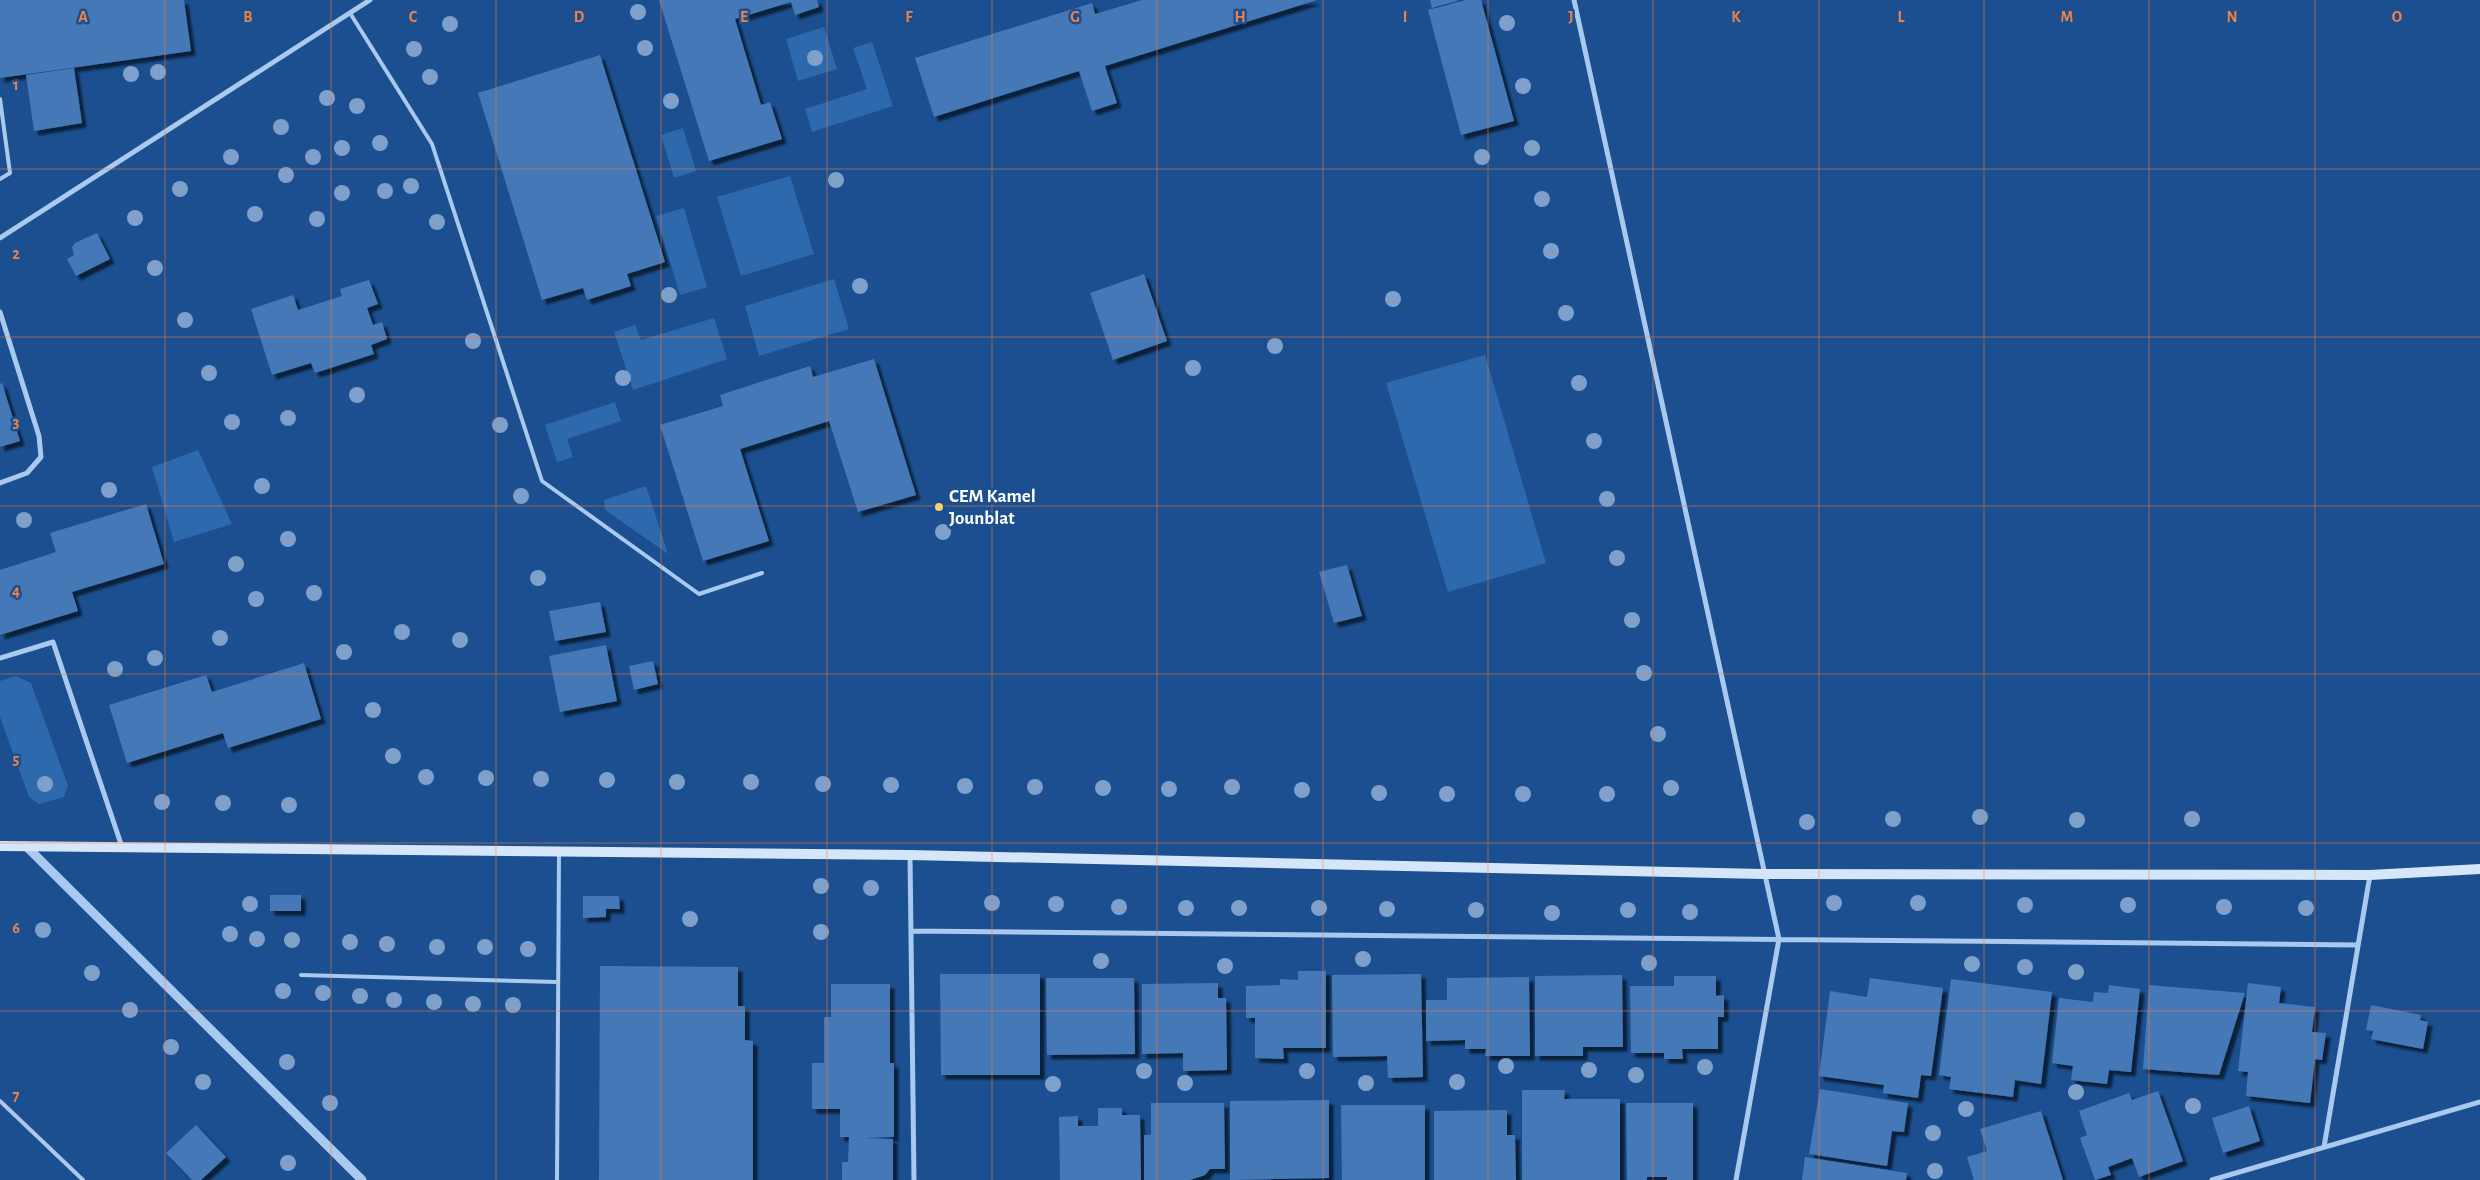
<svg xmlns="http://www.w3.org/2000/svg" width="2480" height="1180" viewBox="0 0 2480 1180" font-family="'Alegreya Sans',sans-serif">
  <style>
    .green { fill: #2e69ad }
    .building { fill: #4478b7; filter: url(#shadow) }
    .lines { fill: none; stroke-linecap: round; stroke-linejoin: round }
    .service { stroke: #a9c9ee; stroke-width: 4 }
    .minor { stroke: #a9c9ee; stroke-width: 5 }
    .tertiary { stroke: #a9c9ee; stroke-width: 9 }
    .secondary { stroke: #d6e6fa; stroke-width: 10 }
    .tree { fill: #7ea0ca }
    .grid { fill: none; stroke: #ee8249; stroke-width: 1; stroke-opacity: 0.55 }
    .poi-dot { fill: #ffd166; stroke: #1b4f8f; stroke-width: 2 }
    .labels { text-anchor: middle; dominant-baseline: central; stroke-width: 5; stroke-linejoin: round; paint-order: stroke }
    .poi-label { font-size: 19px; font-weight: bold; fill: #fff; stroke: #1b4f8f; text-anchor: start }
    .grid-label { font-size: 16px; text-anchor: middle; font-weight: bold; fill: #ee8249; stroke: #1b4f8f; stroke-width: 5; stroke-linejoin: round; paint-order: stroke }
  </style>
  <defs>
    <filter id="shadow"><feDropShadow dx="4.5" dy="4.5" stdDeviation="1" flood-color="#0009"/></filter>
  </defs>
  <rect width="100%" height="100%" fill="#1b4f8f"/>
  <path class="green" d="M824 27 837 69 798 81 786 39Z
    M872 42 893 106 812 132 805 109 867 89 853 48Z
    M683 128 696 171 674 178 661 135Z
    M790 176 814 254 741 276 717 197Z
    M684 208 707 287 680 295 656 216Z
    M834 279 849 329 759 356 745 306Z
    M714 318 727 359 633 390 614 332 635 325 641 340Z
    M1485 355 1546 563 1448 592 1386 383Z
    M615 402 621 421 567 439 573 457 557 462 545 425Z
    M198 450 232 524 174 542 152 467Z
    M646 486 668 554 605 510 604 500Z
    M16 676 31 683 68 786 64 797 39 804 29 797 0 717V681Z"/>
  <path class="building" d="M0 0H184L191 51 0 78Z
    M659 0H817L819 7 795 15 791 2 735 19 761 105 770 102 782 139 709 161Z
    M1142 0H1317L1105 66 1117 103 1092 111 1079 71 934 117 915 58 1092 3 1095 14Z
    M1430 0H1457V1L1432 8Z
    M1466 0H1481L1514 121 1461 135 1428 10Z
    M600 55 665 262 627 274 631 286 587 300 583 288 542 300 478 93Z
    M74 68 82 123 34 131 26 75Z
    M97 233 110 259 76 276 67 259 74 255 72 247 75 243Z
    M1144 274 1167 341 1113 360 1090 293Z
    M369 280 378 304 367 308 373 325 382 322 387 339 371 345 374 354 315 373 311 363 272 375 251 309 293 295 298 310 342 296 340 289Z
    M874 359 916 495 858 512 829 421 740 449 769 541 703 561 660 425 723 406 720 395 810 366 813 377Z
    M2 383 20 441 0 447V384Z
    M146 504 164 564 72 592 78 611 0 635V570L56 552 50 533Z
    M1347 565 1362 616 1334 623 1319 572Z
    M600 602 606 632 555 641 549 611Z
    M606 645 617 701 560 712 549 656Z
    M653 661 658 684 634 690 629 666Z
    M304 663 321 719 228 748 223 733 127 763 109 705 206 675 212 692Z
    M270 895H301V911H270Z
    M583 896H619L620 909H606V917L583 918Z
    M600 966 738 967V1006H745V1040L753 1041V1180H599Z
    M1298 971H1326V1048H1283L1284 1059 1255 1058V1018H1246V986L1280 985V979L1298 980Z
    M940 974H1040V1075H941Z
    M1421 974 1423 1077 1388 1078 1387 1056 1333 1057 1332 975Z
    M1622 975 1623 1047H1583V1056H1535V976Z
    M1674 976H1716V996L1724 995V1017H1718V1049H1682L1683 1059H1664V1053H1631L1630 986H1674Z
    M1529 977 1530 1056H1485L1486 1049H1465V1040L1426 1041V1000H1447V978Z
    M1046 978H1134L1135 1054 1047 1055Z
    M1870 978 1943 988 1931 1076 1921 1075 1918 1098 1883 1093 1884 1085 1819 1076 1830 991 1867 997Z
    M1951 979 2052 992 2041 1084 2015 1080 2013 1097 1949 1089 1951 1077 1939 1075Z
    M1218 983V998H1226L1227 1070 1183 1071V1053L1142 1054V984Z
    M2248 983 2281 987 2279 1003 2315 1007 2312 1032 2326 1033 2322 1060 2315 1059 2310 1103 2246 1096 2248 1072 2238 1071Z
    M831 984H890V1063H894V1137L864 1138 893 1139V1180H842V1162H848L849 1137H840V1109H812V1063H824V1017H831Z
    M2109 985 2140 989 2131 1072 2109 1070 2107 1084 2071 1080 2073 1066 2052 1063 2059 998 2093 1002 2094 992 2108 993Z
    M2149 985 2245 993 2219 1075 2143 1069Z
    M2371 1005 2421 1015 2420 1020 2428 1022 2423 1049 2371 1039 2373 1031 2366 1030Z
    M1820 1089 1908 1103 1904 1132 1892 1131 1887 1166 1809 1154Z
    M1522 1090H1565L1564 1099H1620V1180H1522Z
    M2158 1091 2183 1161 2139 1177 2132 1158 2108 1167 2111 1175 2095 1180 2080 1138 2087 1135 2079 1111 2129 1093 2132 1100Z
    M1329 1100V1178L1230 1180V1101Z
    M1151 1103H1224L1225 1169H1210L1205 1175 1190 1180H1144V1135H1151Z
    M1626 1103H1693V1180H1667V1177H1647V1180H1627Z
    M1341 1105H1425V1180H1342Z
    M2249 1106 2260 1141 2223 1153 2212 1118Z
    M1098 1108H1122V1115H1140L1141 1180H1060L1059 1117 1078 1116V1126H1098Z
    M1507 1110V1135H1515L1516 1180H1434V1111Z
    M2041 1111 2063 1180H1974L1967 1157 1987 1151 1980 1129Z
    M196 1125 226 1157 201 1180H192L166 1153Z
    M1805 1157 1907 1173 1906 1180H1802Z"/>
  <g class="lines">
    <path class="service" d="M350 13 432 144 542 481 699 594 762 573
      M0 99 10 173 0 179
      M301 975 558 982
      M0 1101 83 1180
      M557 1180 559 852"/>
    <path class="minor" d="M1574 0 1779 939 1736 1180
      M0 238 370 0
      M0 312 39 436 41 457 27 473 0 483
      M0 658 53 642 122 847
      M910 855 914 1180
      M911 931 2357 945
      M2324 1147 2370 875
      M2212 1180 2480 1102"/>
    <path class="tertiary" d="M26 846 362 1180"/>
    <path class="secondary" d="M0 846 910 855 1763 874 2370 875 2480 869"/>
  </g>
  <g class="tree">
    <circle cx="638" cy="12" r="8"/>
    <circle cx="1507" cy="23" r="8"/>
    <circle cx="450" cy="24" r="8"/>
    <circle cx="645" cy="48" r="8"/>
    <circle cx="414" cy="49" r="8"/>
    <circle cx="815" cy="58" r="8"/>
    <circle cx="158" cy="72" r="8"/>
    <circle cx="131" cy="74" r="8"/>
    <circle cx="430" cy="77" r="8"/>
    <circle cx="1523" cy="86" r="8"/>
    <circle cx="327" cy="98" r="8"/>
    <circle cx="671" cy="101" r="8"/>
    <circle cx="357" cy="106" r="8"/>
    <circle cx="281" cy="127" r="8"/>
    <circle cx="380" cy="143" r="8"/>
    <circle cx="342" cy="148" r="8"/>
    <circle cx="1532" cy="148" r="8"/>
    <circle cx="231" cy="157" r="8"/>
    <circle cx="313" cy="157" r="8"/>
    <circle cx="1482" cy="157" r="8"/>
    <circle cx="286" cy="175" r="8"/>
    <circle cx="836" cy="180" r="8"/>
    <circle cx="411" cy="186" r="8"/>
    <circle cx="180" cy="189" r="8"/>
    <circle cx="385" cy="191" r="8"/>
    <circle cx="342" cy="193" r="8"/>
    <circle cx="1542" cy="199" r="8"/>
    <circle cx="255" cy="214" r="8"/>
    <circle cx="135" cy="218" r="8"/>
    <circle cx="317" cy="219" r="8"/>
    <circle cx="437" cy="222" r="8"/>
    <circle cx="1551" cy="251" r="8"/>
    <circle cx="155" cy="268" r="8"/>
    <circle cx="860" cy="286" r="8"/>
    <circle cx="669" cy="295" r="8"/>
    <circle cx="1393" cy="299" r="8"/>
    <circle cx="1566" cy="313" r="8"/>
    <circle cx="185" cy="320" r="8"/>
    <circle cx="473" cy="341" r="8"/>
    <circle cx="1275" cy="346" r="8"/>
    <circle cx="1193" cy="368" r="8"/>
    <circle cx="209" cy="373" r="8"/>
    <circle cx="623" cy="378" r="8"/>
    <circle cx="1579" cy="383" r="8"/>
    <circle cx="357" cy="395" r="8"/>
    <circle cx="288" cy="418" r="8"/>
    <circle cx="232" cy="422" r="8"/>
    <circle cx="500" cy="425" r="8"/>
    <circle cx="1594" cy="441" r="8"/>
    <circle cx="262" cy="486" r="8"/>
    <circle cx="109" cy="490" r="8"/>
    <circle cx="521" cy="496" r="8"/>
    <circle cx="1607" cy="499" r="8"/>
    <circle cx="24" cy="520" r="8"/>
    <circle cx="943" cy="532" r="8"/>
    <circle cx="288" cy="539" r="8"/>
    <circle cx="1617" cy="558" r="8"/>
    <circle cx="236" cy="564" r="8"/>
    <circle cx="538" cy="578" r="8"/>
    <circle cx="314" cy="593" r="8"/>
    <circle cx="256" cy="599" r="8"/>
    <circle cx="1632" cy="620" r="8"/>
    <circle cx="402" cy="632" r="8"/>
    <circle cx="220" cy="638" r="8"/>
    <circle cx="460" cy="640" r="8"/>
    <circle cx="344" cy="652" r="8"/>
    <circle cx="155" cy="658" r="8"/>
    <circle cx="115" cy="669" r="8"/>
    <circle cx="1644" cy="673" r="8"/>
    <circle cx="373" cy="710" r="8"/>
    <circle cx="1658" cy="734" r="8"/>
    <circle cx="393" cy="756" r="8"/>
    <circle cx="426" cy="777" r="8"/>
    <circle cx="486" cy="778" r="8"/>
    <circle cx="541" cy="779" r="8"/>
    <circle cx="607" cy="780" r="8"/>
    <circle cx="677" cy="782" r="8"/>
    <circle cx="751" cy="782" r="8"/>
    <circle cx="45" cy="784" r="8"/>
    <circle cx="823" cy="784" r="8"/>
    <circle cx="891" cy="785" r="8"/>
    <circle cx="965" cy="786" r="8"/>
    <circle cx="1035" cy="787" r="8"/>
    <circle cx="1232" cy="787" r="8"/>
    <circle cx="1103" cy="788" r="8"/>
    <circle cx="1671" cy="788" r="8"/>
    <circle cx="1169" cy="789" r="8"/>
    <circle cx="1302" cy="790" r="8"/>
    <circle cx="1379" cy="793" r="8"/>
    <circle cx="1447" cy="794" r="8"/>
    <circle cx="1523" cy="794" r="8"/>
    <circle cx="1607" cy="794" r="8"/>
    <circle cx="162" cy="802" r="8"/>
    <circle cx="223" cy="803" r="8"/>
    <circle cx="289" cy="805" r="8"/>
    <circle cx="1980" cy="817" r="8"/>
    <circle cx="1893" cy="819" r="8"/>
    <circle cx="2192" cy="819" r="8"/>
    <circle cx="2077" cy="820" r="8"/>
    <circle cx="1807" cy="822" r="8"/>
    <circle cx="821" cy="886" r="8"/>
    <circle cx="871" cy="888" r="8"/>
    <circle cx="992" cy="903" r="8"/>
    <circle cx="1834" cy="903" r="8"/>
    <circle cx="1918" cy="903" r="8"/>
    <circle cx="250" cy="904" r="8"/>
    <circle cx="1056" cy="904" r="8"/>
    <circle cx="2025" cy="905" r="8"/>
    <circle cx="2128" cy="905" r="8"/>
    <circle cx="1119" cy="907" r="8"/>
    <circle cx="2224" cy="907" r="8"/>
    <circle cx="1186" cy="908" r="8"/>
    <circle cx="1239" cy="908" r="8"/>
    <circle cx="1319" cy="908" r="8"/>
    <circle cx="2306" cy="908" r="8"/>
    <circle cx="1387" cy="909" r="8"/>
    <circle cx="1476" cy="910" r="8"/>
    <circle cx="1628" cy="910" r="8"/>
    <circle cx="1690" cy="912" r="8"/>
    <circle cx="1552" cy="913" r="8"/>
    <circle cx="690" cy="919" r="8"/>
    <circle cx="43" cy="930" r="8"/>
    <circle cx="821" cy="932" r="8"/>
    <circle cx="230" cy="934" r="8"/>
    <circle cx="257" cy="939" r="8"/>
    <circle cx="292" cy="940" r="8"/>
    <circle cx="350" cy="942" r="8"/>
    <circle cx="387" cy="944" r="8"/>
    <circle cx="437" cy="947" r="8"/>
    <circle cx="485" cy="947" r="8"/>
    <circle cx="528" cy="949" r="8"/>
    <circle cx="1363" cy="959" r="8"/>
    <circle cx="1101" cy="961" r="8"/>
    <circle cx="1649" cy="963" r="8"/>
    <circle cx="1972" cy="964" r="8"/>
    <circle cx="1225" cy="966" r="8"/>
    <circle cx="2025" cy="967" r="8"/>
    <circle cx="2076" cy="972" r="8"/>
    <circle cx="92" cy="973" r="8"/>
    <circle cx="283" cy="991" r="8"/>
    <circle cx="323" cy="993" r="8"/>
    <circle cx="360" cy="996" r="8"/>
    <circle cx="394" cy="1000" r="8"/>
    <circle cx="434" cy="1002" r="8"/>
    <circle cx="473" cy="1004" r="8"/>
    <circle cx="513" cy="1005" r="8"/>
    <circle cx="130" cy="1010" r="8"/>
    <circle cx="171" cy="1047" r="8"/>
    <circle cx="287" cy="1062" r="8"/>
    <circle cx="1506" cy="1066" r="8"/>
    <circle cx="1705" cy="1067" r="8"/>
    <circle cx="1589" cy="1070" r="8"/>
    <circle cx="1144" cy="1071" r="8"/>
    <circle cx="1307" cy="1071" r="8"/>
    <circle cx="1636" cy="1075" r="8"/>
    <circle cx="203" cy="1082" r="8"/>
    <circle cx="1457" cy="1082" r="8"/>
    <circle cx="1185" cy="1083" r="8"/>
    <circle cx="1366" cy="1083" r="8"/>
    <circle cx="1053" cy="1084" r="8"/>
    <circle cx="2076" cy="1092" r="8"/>
    <circle cx="330" cy="1103" r="8"/>
    <circle cx="2193" cy="1106" r="8"/>
    <circle cx="1966" cy="1109" r="8"/>
    <circle cx="1933" cy="1133" r="8"/>
    <circle cx="288" cy="1163" r="8"/>
    <circle cx="1935" cy="1171" r="8"/>
  </g>
  <path class="grid" d="M165 0V1180M331 0V1180M496 0V1180M661 0V1180M827 0V1180M992 0V1180M1157 0V1180M1323 0V1180M1488 0V1180M1653 0V1180M1819 0V1180M1984 0V1180M2149 0V1180M2315 0V1180M0 169H2480M0 337H2480M0 506H2480M0 674H2480M0 843H2480M0 1011H2480"/>
  <circle class="poi-dot" cx="939" cy="507" r="5"/>
  <g class="labels">
    <g class="poi-label">
      <text x="949" y="496">CEM Kamel<tspan x="949" dy="22">Jounblat</tspan></text>
    </g>
  </g>
  <g class="grid-label">
    <text x="83" y="22">A</text>
    <text x="248" y="22">B</text>
    <text x="413" y="22">C</text>
    <text x="579" y="22">D</text>
    <text x="744" y="22">E</text>
    <text x="909" y="22">F</text>
    <text x="1075" y="22">G</text>
    <text x="1240" y="22">H</text>
    <text x="1405" y="22">I</text>
    <text x="1571" y="22">J</text>
    <text x="1736" y="22">K</text>
    <text x="1901" y="22">L</text>
    <text x="2067" y="22">M</text>
    <text x="2232" y="22">N</text>
    <text x="2397" y="22">O</text>
    <text x="16" y="90">1</text>
    <text x="16" y="259">2</text>
    <text x="16" y="427">3</text>
    <text x="16" y="596">4</text>
    <text x="16" y="764">5</text>
    <text x="16" y="933">6</text>
    <text x="16" y="1101">7</text>
  </g>
</svg>
